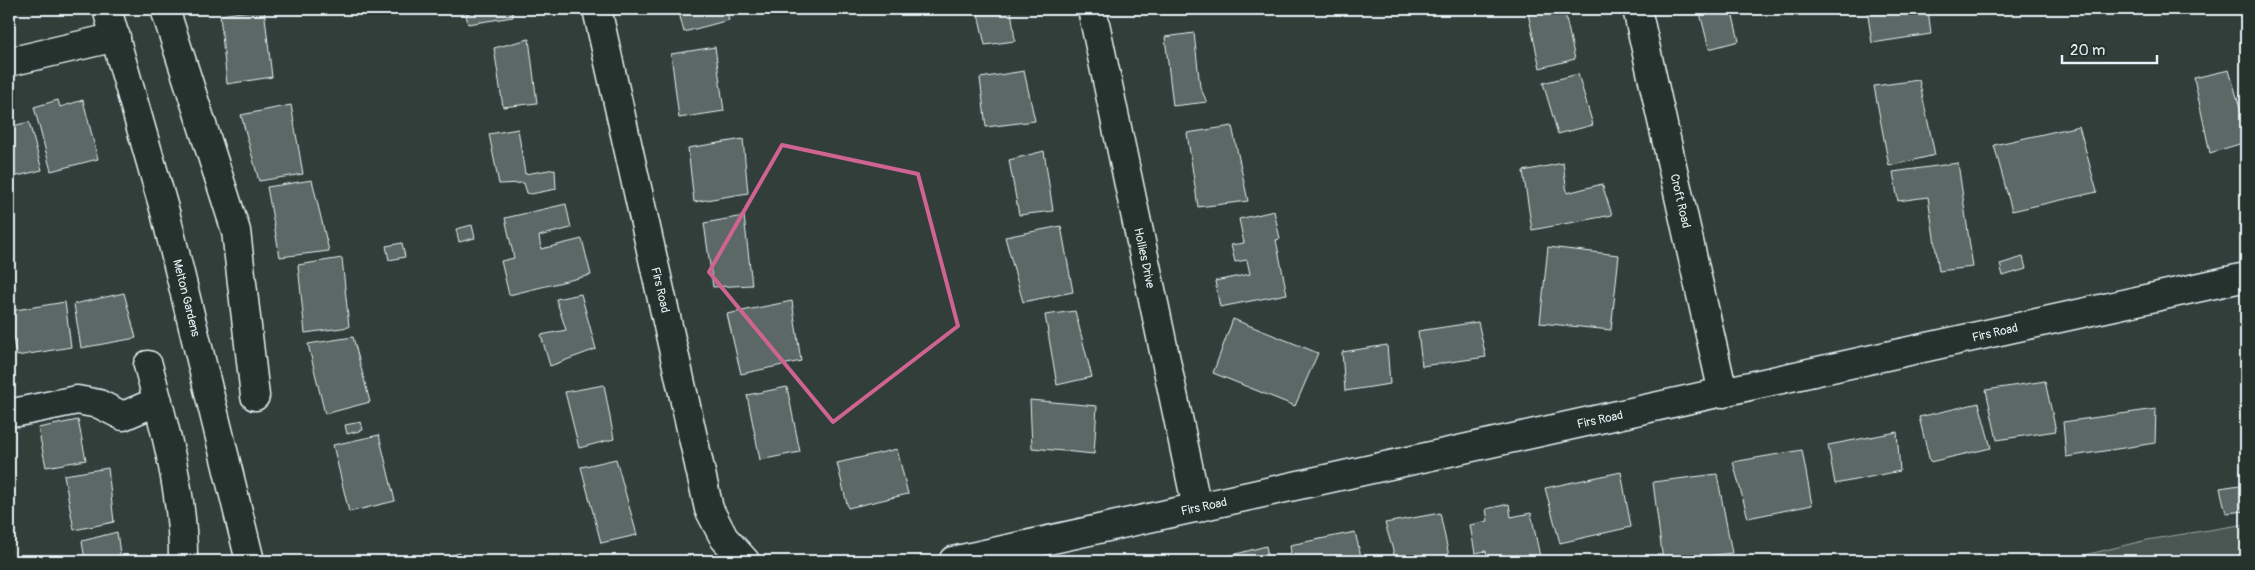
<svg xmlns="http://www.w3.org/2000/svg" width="2255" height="570" viewBox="0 0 2255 570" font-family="Pangolin,sans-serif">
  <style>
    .green { fill: #495651; stroke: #98a4a4 }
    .building { fill: #5c6865; stroke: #e8f1f8 }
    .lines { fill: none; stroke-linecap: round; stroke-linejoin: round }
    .street-casing { stroke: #e8f1f8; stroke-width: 31 }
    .secondary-casing { stroke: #e8f1f8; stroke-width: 31 }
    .street { stroke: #26332d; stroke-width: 28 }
    .secondary { stroke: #26332d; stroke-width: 28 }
    .marked { fill: none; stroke: #cf6492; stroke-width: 4; stroke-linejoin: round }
    .labels { text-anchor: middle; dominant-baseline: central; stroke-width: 4; stroke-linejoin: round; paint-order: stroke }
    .street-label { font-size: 12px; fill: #e8f1f8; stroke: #26332d }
  </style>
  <rect width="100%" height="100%" fill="#323e39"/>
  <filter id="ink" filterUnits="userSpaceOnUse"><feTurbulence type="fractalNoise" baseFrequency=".02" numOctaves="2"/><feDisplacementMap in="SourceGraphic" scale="10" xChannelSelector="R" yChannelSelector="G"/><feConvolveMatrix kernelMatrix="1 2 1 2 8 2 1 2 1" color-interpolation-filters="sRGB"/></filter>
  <g filter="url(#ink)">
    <path class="green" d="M2246 524V561H2060L2147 540Z"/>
    <path class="building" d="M264 9 272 77 227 84 220 15Z
      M483 9H512L513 17 468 24 466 14Z
      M678 9H726L729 20 684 32Z
      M977 9H1011L1015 41 985 45Z
      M1527 9H1564L1575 59 1540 68Z
      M1699 9H1747L1732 12 1739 41 1709 49Z
      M1867 9H1928L1931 34 1872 43Z
      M1194 33 1200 87 1207 102 1173 106 1165 37Z
      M529 39 537 103 503 107 494 48Z
      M715 47 724 111 679 118 671 54Z
      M2229 70 2246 128V142L2210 153 2194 78Z
      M1024 71 1035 121 986 127 980 78Z
      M1578 74 1593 125 1558 134 1543 83Z
      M1919 80 1935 155 1889 166 1874 86Z
      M58 100 60 107 83 100 98 159 51 171 34 107Z
      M291 105 303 174 259 181 241 115Z
      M29 122 42 170 9 178V127Z
      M1232 126 1248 201 1198 207 1187 133Z
      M2079 126 2097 192 2012 211 1994 145Z
      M518 129 525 174 555 169 556 189 531 194 527 193 524 183 499 184 489 134Z
      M743 139 748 193 694 202 688 148Z
      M1044 151 1053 211 1019 215 1009 160Z
      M1563 163 1567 193 1602 184 1612 215 1532 230 1523 171Z
      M1958 163 1973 267 1939 271 1928 197 1898 201 1893 172Z
      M312 180 329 251 280 257 267 187Z
      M566 204 571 228 539 236 541 249 582 239 591 275 509 295 501 261 514 258 505 218Z
      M1274 211 1280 239 1276 240 1287 294 1220 307 1215 281 1250 274 1247 260 1235 262 1231 245 1244 243 1239 219Z
      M744 216 752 285 713 287 704 223Z
      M472 225 475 238 459 242 456 229Z
      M1061 226 1073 292 1023 302 1005 237Z
      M402 243 405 257 389 260 386 246Z
      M1548 247 1619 255 1611 330 1540 323Z
      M2023 257 2026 269 2003 276 2000 264Z
      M342 258 349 327 305 333 298 265Z
      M124 293 136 338 81 348 74 304Z
      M581 294 596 349 550 366 541 335 566 330 556 299Z
      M792 301 801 361 741 374 727 314Z
      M65 302 71 347 17 356 9 325V311Z
      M1075 311 1092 377 1057 385 1045 315Z
      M1233 319 1318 353 1295 406 1213 373Z
      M1478 322 1486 357 1422 366 1418 331Z
      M353 337 370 402 325 414 308 344Z
      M1387 345 1390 384 1345 391 1342 352Z
      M2045 381 2056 431 1997 440 1986 390Z
      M604 385 614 439 579 448 565 392Z
      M787 387 800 452 760 460 747 395Z
      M1030 400 1097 406 1094 454 1032 448Z
      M1979 403 1991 448 1930 462 1919 417Z
      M2156 409 2155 443 2066 457 2063 422Z
      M78 420 86 460 46 467 38 428Z
      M361 422 363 430 347 434 345 425Z
      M1897 432 1900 471 1835 484 1828 445Z
      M379 435 395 501 349 512 333 445Z
      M897 449 908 494 848 508 837 463Z
      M1802 450 1812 505 1748 518 1733 462Z
      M616 459 637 535 601 543 581 467Z
      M108 468 114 522 74 530 64 475Z
      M1621 472 1631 527 1560 543 1545 488Z
      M1717 474 1732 553 1663 561 1653 482Z
      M2246 484V511L2226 513 2220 488Z
      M1509 504 1511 517 1531 513 1540 557 1518 561H1488L1486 551 1475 553 1470 525 1488 521 1486 509Z
      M1440 513 1450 561H1396L1385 523Z
      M117 532 121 561H85L82 541Z
      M1355 532 1362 561H1292L1290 545Z
      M1266 546 1269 561H1210Z
      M460 553 462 561H427Z"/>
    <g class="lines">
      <defs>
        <path id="street" d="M165 9 236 231 255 396
          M597 9 709 509 724 538 745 561
          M1092 9 1197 508
          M1637 9 1723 393
          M9 62 116 37
          M148 365C165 427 184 498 183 561
          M18 412 77 400 99 404 123 416 158 401
          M953 561 2246 277"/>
        <path id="secondary" d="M107 9 165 212 250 561"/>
      </defs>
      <use href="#street" class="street-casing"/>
      <use href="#secondary" class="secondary-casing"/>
      <use href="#street" class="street"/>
      <use href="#secondary" class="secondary"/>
    </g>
  </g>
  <path class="marked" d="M782 145 918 174 958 326 833 422 709 272Z"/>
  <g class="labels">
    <g class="street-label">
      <text transform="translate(1680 201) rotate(77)">Croft Road</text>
      <text transform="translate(1144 258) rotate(78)">Hollies Drive</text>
      <text transform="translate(660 290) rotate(77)">Firs Road</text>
      <text transform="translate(186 298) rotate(76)">Melton Gardens</text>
      <text transform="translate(1995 333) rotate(-13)">Firs Road</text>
      <text transform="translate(1600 420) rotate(-12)">Firs Road</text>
      <text transform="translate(1204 507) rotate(-12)">Firs Road</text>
    </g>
  </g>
  <rect width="2255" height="570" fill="none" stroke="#26332d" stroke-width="30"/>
  <rect x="15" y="15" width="2225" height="540" fill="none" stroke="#e8f1f8" stroke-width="2" filter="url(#ink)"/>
  <path d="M2062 55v8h95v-8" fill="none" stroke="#e8f1f8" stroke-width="2.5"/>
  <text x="2070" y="55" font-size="15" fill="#e8f1f8" stroke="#26332d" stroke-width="4" paint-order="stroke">20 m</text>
</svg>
